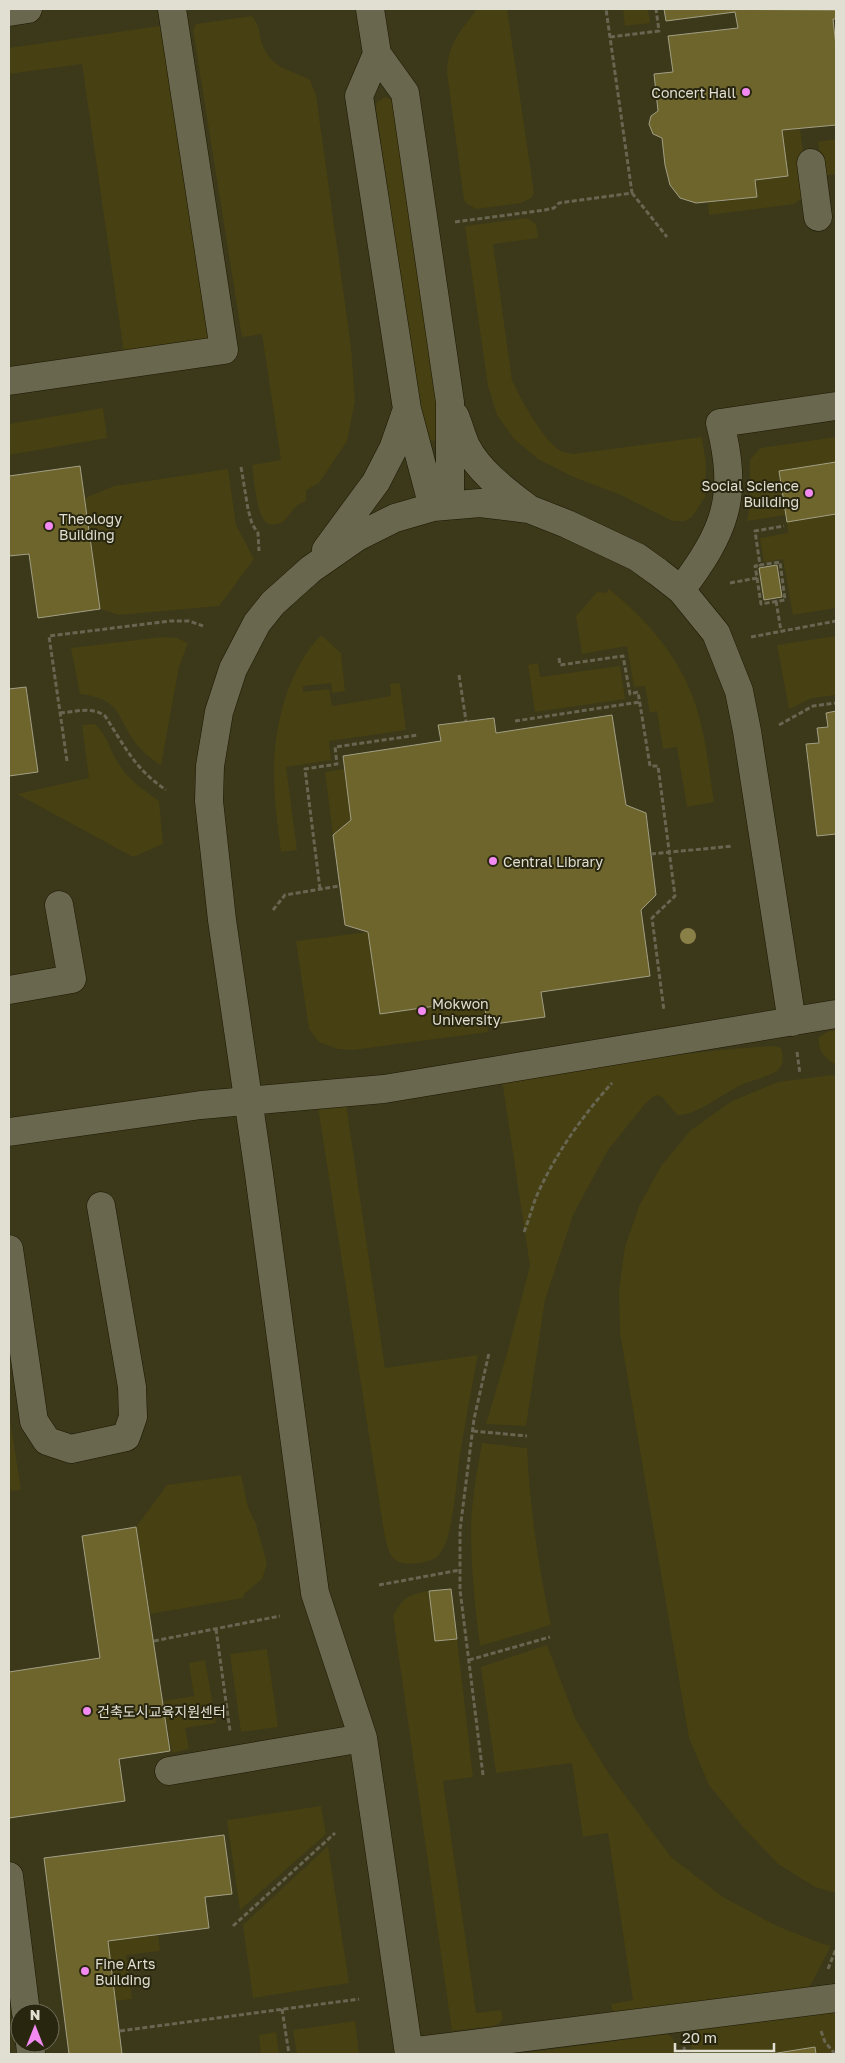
<svg xmlns="http://www.w3.org/2000/svg" width="845" height="2063" viewBox="0 0 845 2063" font-family="'Golos Text','Noto Sans KR',sans-serif">
  <style>
    .built { fill: #3c381a; fill-rule: evenodd }
    .green { fill: #464012 }
    .building { fill: #6e652c; stroke: #a29f85 }
    .lines { fill: none; stroke-linecap: round; stroke-linejoin: round }
    .minor-casing { stroke: #1b1703; stroke-width: 29 }
    .path { stroke: #686551; stroke-width: 3; stroke-dasharray: 5 2.5; stroke-linecap: butt }
    .minor { stroke: #6a674f; stroke-width: 28 }
    .tree { fill: #888047 }
    .poi-dot { fill: #f28af2; stroke: #29260f; stroke-width: 2 }
    .labels { text-anchor: middle; dominant-baseline: central; stroke-width: 4; stroke-linejoin: round; paint-order: stroke }
    .poi-label { font-size: 14px; fill: #e0dfd1; stroke: #29260f; text-anchor: start }
  </style>
  <rect width="100%" height="100%" fill="#333019"/>
  <path class="built" d="M9 9H836V2054H9ZM20 2013H50V2043H20Z"/>
  <path class="green" d="M476 9H507L534 193 531 198 521 203 476 209 467 204 464 200 447 73C448 44 458 34 475 12Z
    M623 9H648L650 23 625 26Z
    M252 16C262 30 258 32 263 46 274 71 291 69 310 80L316 95 351 347 355 401 347 441 319 483 306 490V501L297 505 283 522C278 524 272 526 267 523 256 516 254 478 252 465L281 460 262 334 242 337 193 30 196 24Z
    M166 25 211 341 124 353 82 64 9 74V48Z
    M385 97 394 100 442 427 437 440 428 441 422 430 376 108 377 102Z
    M800 129 808 189 804 197 794 204 709 215 708 203 757 197 755 180 788 176 782 130Z
    M836 139V174L823 176 818 142Z
    M527 218 536 224 538 238 493 244 512 380C520 398 544 442 561 451 565 452 569 453 573 454L702 437 706 463 705 497 692 517 685 521H673L621 495 573 477 538 459 514 439 497 415 488 386 465 226Z
    M103 408 107 438 9 455V424Z
    M836 437V462L779 471 786 515 747 521 750 504V460L760 448Z
    M228 469 236 525 254 559 219 606 119 615 100 609 85 498 114 486Z
    M836 514V608L793 615 783 559 764 562 760 538 788 533 787 522Z
    M609 589C642 616 674 650 690 690 705 725 708 765 714 802L687 807 677 747 663 749 657 711 650 713 645 686 634 687 627 646 582 654 576 616 597 592 606 593Z
    M321 635 341 653 345 691 332 693 331 683 303 686V692L329 689 332 706 391 696 390 684 400 683 406 730 329 741 331 760 286 767 297 850 281 852C278 827 274 802 274 776 273 729 287 670 321 635Z
    M836 636V695L812 698 789 709 777 645Z
    M162 637 177 638 188 643 179 667 161 766C154 760 146 755 140 748 116 721 125 699 80 694L71 648Z
    M538 663 540 677 620 666 625 699 535 712 528 665Z
    M95 724C109 738 109 749 119 764 128 780 145 791 159 801L163 844 133 857 17 794 89 778 82 725Z
    M344 769 351 820 333 835 325 772Z
    M368 932 380 1014 484 999 488 1032 353 1050 338 1049 319 1042 309 1029 296 941Z
    M836 1030V1065C825 1058 817 1051 819 1037L827 1032Z
    M773 1046 781 1048C783 1056 785 1064 778 1070 773 1075 754 1080 746 1083 727 1090 696 1117 677 1115L662 1097 657 1095 653 1097 645 1104 608 1150 573 1215 545 1300 526 1426 486 1424 508 1350 530 1266 502 1080C591 1065 682 1052 773 1046Z
    M832 1075 836 1076V1893L815 1887 778 1864 743 1827 709 1785 689 1738 620 1333 619 1289 625 1247 639 1206 661 1166 691 1130 732 1101 778 1082Z
    M346 1104 385 1368 478 1355C472 1386 466 1417 461 1449 456 1474 455 1539 438 1556 431 1563 411 1565 402 1563 388 1560 387 1544 384 1532L318 1107Z
    M9 1413 21 1490 9 1491Z
    M482 1443 527 1448C530 1508 538 1566 551 1625L480 1646C475 1608 471 1570 471 1531 471 1502 477 1472 482 1443Z
    M241 1475 248 1507 256 1524 267 1564 262 1579 244 1594 243 1598 150 1614 136 1527 167 1485Z
    M429 1591 435 1641 457 1639 473 1777 443 1781 476 2013 501 2010 503 2018 500 2023 494 2026 452 2031 393 1616C403 1598 408 1594 429 1591Z
    M547 1645 576 1720 609 1774 671 1857 723 1897 777 1926 823 1944 831 1946 807 1992 619 2016 612 2009 611 2004 633 2000 608 1833 583 1837 572 1763 496 1773 481 1667Z
    M267 1649 278 1727 241 1732 230 1654Z
    M205 1660 216 1723 185 1728 189 1749 172 1753 163 1701 194 1696 189 1663Z
    M321 1806 326 1834 240 1910 227 1820Z
    M328 1846 349 1983 253 1998 243 1925Z
    M158 1934 160 1951 126 1955 132 1999 116 2001 108 1941Z
    M836 2011V2054H816L814 2047 771 2054H692C690 2042 690 2035 701 2028Z
    M355 2021 359 2054H297L293 2030Z
    M276 2032 279 2054H261L259 2035Z
    M667 2034 673 2038 677 2054H526V2053Z"/>
  <path class="building" d="M664 9 836 10V19H833L836 46V125L782 130 788 176 755 180 757 197 696 203 680 198 670 185 665 165 662 138 653 134 649 124 651 116 658 111 654 74 673 72 668 36 738 28 735 12 666 21Z
    M836 462V514L787 522 779 471Z
    M80 466 100 609 38 618 29 554 9 556V476Z
    M777 565 782 597 764 600 759 568Z
    M26 687 38 772 9 776V689Z
    M836 711V834L817 836 806 744 819 743 817 728 828 727 826 713Z
    M612 715 626 805 646 813 656 895 641 910 650 976 541 992 545 1017 487 1025 484 999 380 1014 368 932 345 925 333 835 351 820 343 756 441 741 438 725 494 718 496 733Z
    M136 1527 170 1751 119 1759 125 1801 9 1818V1672L100 1658 82 1536Z
    M451 1589 457 1639 435 1641 429 1591Z
    M224 1835 232 1894 205 1897 209 1928 108 1941 122 2054H69L44 1858Z
    M815 2047 816 2054H771Z"/>
  <g class="lines">
    <defs>
      <path id="minor" d="M370 9 377 54 405 93 450 402V505
        M9 12 28 9
        M377 54 359 96 407 409 433 507
        M811 163 818 217
        M9 381 224 350 172 9
        M455 416C459 426 462 437 466 446 479 472 507 492 529 509
        M326 550 376 482 393 449 407 409
        M681 590C725 531 739 498 720 423L836 406
        M9 990 72 979 59 905
        M9 1132 201 1105 384 1089 836 1014
        M9 1249 34 1421 47 1441 71 1449 126 1437 133 1417 132 1387 101 1206
        M169 1771 363 1738
        M9 1876 26 2013
        M30 2043 31 2054
        M409 2052 836 1998
        M409 2054 363 1738 315 1593 259 1174 222 920 209 801 210 766 219 712 233 669 257 623 273 603 311 569 357 537 395 518 433 507 480 503 529 509 567 524 637 557 658 572 681 590 716 633 739 691 747 731 792 1022"/>
    </defs>
    <use href="#minor" class="minor-casing"/>
    <path class="path" d="M610 37 659 31 656 9
      M632 193 667 237
      M455 222 545 210 554 208 559 203 632 193 606 9
      M241 467 248 509 252 524 258 533 259 551
      M757 578 761 604 785 600 780 562 760 565 755 531 784 526
      M730 583 757 578 755 566 760 565
      M776 601 781 631
      M751 637 836 621
      M559 658 560 665 623 656 630 694 638 692 650 766H658L675 896 652 918 664 1011
      M459 675 466 721
      M60 713C75 712 92 706 105 716 126 748 134 768 166 790
      M515 721 640 702
      M779 725 813 706 836 703
      M67 761 49 636 170 621H189L203 626
      M651 854 733 846
      M320 889 305 769 337 764 335 747 418 735
      M273 910 285 895 339 886
      M797 1052 800 1074
      M524 1232C529 1220 532 1207 537 1195 555 1155 582 1116 612 1083
      M473 1431 527 1436
      M379 1585 460 1570
      M216 1629 230 1731
      M154 1641 280 1616
      M469 1660 550 1637
      M483 1775 460 1590V1530L474 1419 489 1353
      M233 1926 335 1833
      M828 1969 836 1949
      M282 2009 289 2054
      M120 2031 359 1999
      M821 2031 825 2042 835 2054
      M684 2047 685 2054"/>
    <use href="#minor" class="minor"/>
  </g>
  <circle class="tree" cx="688" cy="936" r="8"/>
  <g class="poi-dot">
    <circle cx="746" cy="92" r="5"/>
    <circle cx="809" cy="493" r="5"/>
    <circle cx="49" cy="526" r="5"/>
    <circle cx="493" cy="861" r="5"/>
    <circle cx="422" cy="1011" r="5"/>
    <circle cx="87" cy="1711" r="5"/>
    <circle cx="85" cy="1971" r="5"/>
  </g>
  <g class="labels">
    <g class="poi-label">
      <text x="736" y="92" text-anchor="end">Concert Hall</text>
      <text x="799" y="485" text-anchor="end">Social Science<tspan x="799" dy="16">Building</tspan></text>
      <text x="59" y="518">Theology<tspan x="59" dy="16">Building</tspan></text>
      <text x="503" y="861">Central Library</text>
      <text x="432" y="1003">Mokwon<tspan x="432" dy="16">University</tspan></text>
      <text x="97" y="1711">건축도시교육지원센터</text>
      <text x="95" y="1963">Fine Arts<tspan x="95" dy="16">Building</tspan></text>
    </g>
  </g>
  <rect width="845" height="2063" fill="none" stroke="#e0dfd1" stroke-width="20"/>
  <g transform="translate(35 2028)"><circle r="24" fill="#29260f" stroke="#72705d"/>
  <path d="M0-4L9 19L0 12L-9 19Z" fill="#f28af2"/>
  <text y="-8" font-size="14" font-weight="bold" text-anchor="middle" fill="#e0dfd1">N</text>
  </g>
  <path d="M675 2043v8h99v-8" fill="none" stroke="#e0dfd1" stroke-width="2.5"/>
  <text x="682" y="2043" font-size="15" fill="#e0dfd1" stroke="#29260f" stroke-width="4" paint-order="stroke">20 m</text>
</svg>
